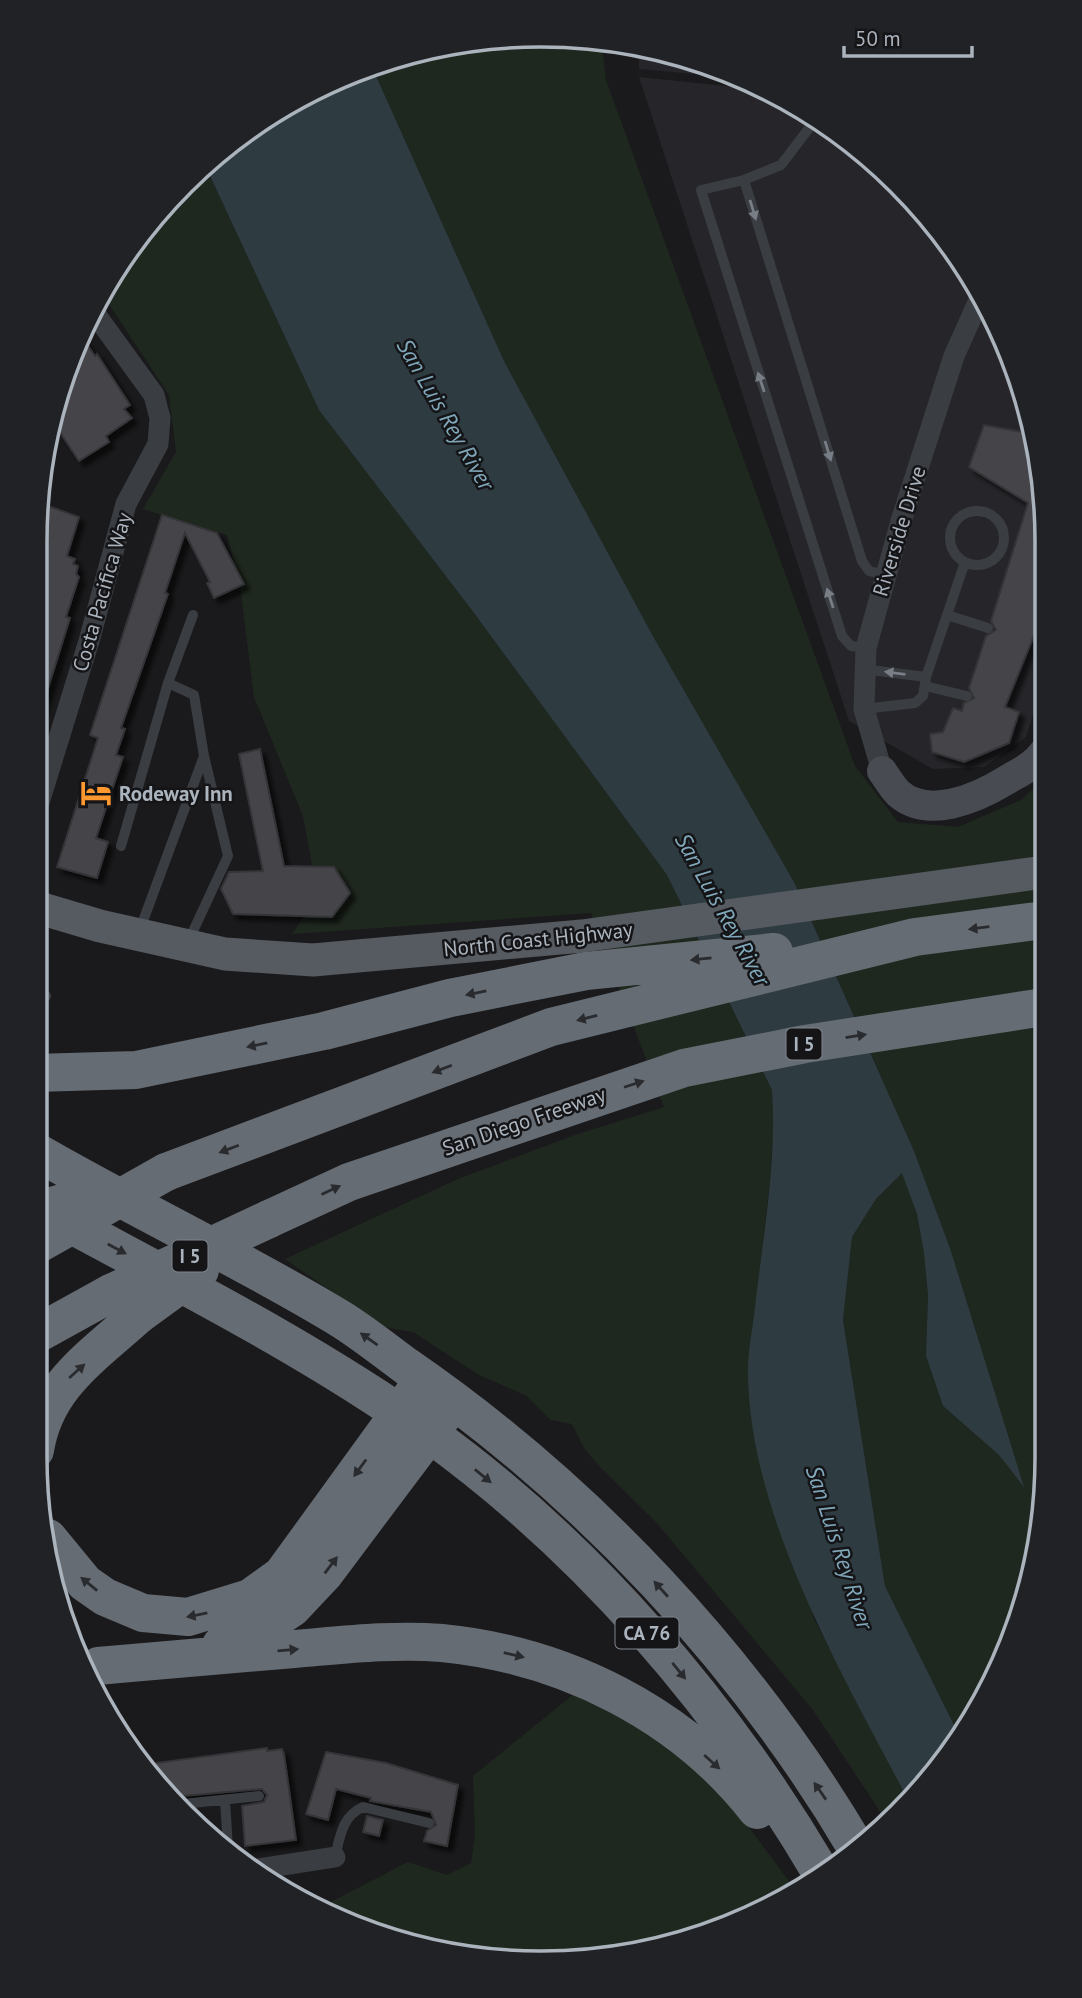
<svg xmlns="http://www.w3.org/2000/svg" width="1082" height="1998" viewBox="0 0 1082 1998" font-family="'PT Sans',sans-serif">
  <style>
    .built { fill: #26262a }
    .green { fill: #1f281f }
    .water { fill: #2e3c42 }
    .building { fill: #44454a; stroke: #343439; stroke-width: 2; filter: url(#shadow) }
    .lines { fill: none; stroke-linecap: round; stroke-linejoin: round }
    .lane { stroke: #3a3d42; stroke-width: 10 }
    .street { stroke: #3a3d42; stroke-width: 21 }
    .secondary { stroke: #484c52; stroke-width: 30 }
    .primary { stroke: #565a61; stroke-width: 33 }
    .highway { stroke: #666c73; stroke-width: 38 }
    .highway-bridge { stroke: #666c73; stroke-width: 38 }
    .oneway { fill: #787e86 }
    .oneway2 { fill: #292b2f }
    .labels { text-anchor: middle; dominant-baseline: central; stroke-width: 5; stroke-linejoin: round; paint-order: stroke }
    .shield { fill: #151518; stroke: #7e848c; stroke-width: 2 }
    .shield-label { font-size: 19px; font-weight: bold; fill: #abb3bd }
    .street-label { font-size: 21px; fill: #abb3bd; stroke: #151518 }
    .poi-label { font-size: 21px; font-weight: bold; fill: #abb3bd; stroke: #151518; text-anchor: start }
    .water-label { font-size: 23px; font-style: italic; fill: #80a8ba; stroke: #151518 }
    .rim { fill: none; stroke: #abb3bd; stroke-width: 3.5 }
  </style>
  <defs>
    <filter id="shadow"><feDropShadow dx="5.5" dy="5.5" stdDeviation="2" flood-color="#0009"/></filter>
  </defs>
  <rect width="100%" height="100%" fill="#1a1a1c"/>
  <path class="built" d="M639 47 703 62 739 78 639 69Z
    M639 77 765 90 794 103 875 161 962 260 1020 378 1043 475V684L1026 737 984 767 933 769 849 721Z"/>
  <path class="green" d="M507 36 601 39 606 80 855 766 898 822 958 827 1021 800 1044 779V844L1041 845 1044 856 1046 1490 1030 1588 979 1710 959 1735 885 1586 843 1320 852 1237 876 1199 903 1172 917 1214 924 1253 928 1295 926 1356 943 1406 999 1455 1023 1484 951 1251 914 1151 794 882 654 638 504 361 372 67 410 52Z
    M205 165 319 410 471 609 667 875 772 1090 774 1119 770 1181 748 1370 814 1619 907 1798 887 1822 813 1710 656 1522 600 1467 584 1448 572 1424 551 1420 527 1396 479 1375 413 1332 383 1327 285 1259 458 1179 572 1136 664 1107 591 913 292 934 318 897 303 816 254 697 241 593 227 535 143 509 176 452 169 395 101 292 160 208Z
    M580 1689 699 1760 794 1888 735 1924 574 1962 410 1946 323 1906 408 1862 447 1875 471 1863 475 1834 473 1776Z"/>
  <path class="water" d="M372 67 504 361 654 638 794 882 914 1151 951 1251 1024 1487 999 1455 943 1406 926 1356 928 1295 924 1253 917 1214 902 1173 876 1199 852 1237 843 1320 885 1586 959 1735 907 1798C842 1673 748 1515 748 1370 748 1349 753 1327 755 1307 763 1235 777 1162 772 1090L667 875 471 609 319 410 205 165C253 120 310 90 372 67Z"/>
  <path class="building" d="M82 337 95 356 97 354 130 405 124 409 132 418 106 436 109 442 79 461 51 419Z
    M984 425 1033 434 1043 475V613L1005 707 1019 712 1009 743 964 762 932 752 930 734 943 732 953 708 962 711 964 703 974 698 969 688 986 636 996 630 991 621 1028 503 969 467Z
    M37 502 79 517 67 556 75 559 73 564 78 566 76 574 79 577 66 617 70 618 39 717H36Z
    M162 515 217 533 244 584 214 598 207 583 210 582 185 533 165 593 168 594 121 728 125 729 116 755 123 757 96 838 108 842 97 878 57 867 98 738 90 735Z
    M260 749 284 866 334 867 350 893 332 917 233 914 221 889 229 872 263 871 239 754Z
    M267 1748V1751L282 1749 284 1754 296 1840 245 1846 242 1806 264 1802 267 1795 262 1789 182 1796 177 1800 150 1775 149 1764Z
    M326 1752 386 1763 458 1785 447 1846 424 1841 427 1831 436 1825 431 1812 370 1801 371 1798 336 1789 328 1820 306 1814Z
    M367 1816 383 1820 379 1836 363 1832Z"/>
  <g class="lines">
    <path class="lane" d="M744 180 781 165 816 119
      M950 538a27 27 0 1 1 54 0a27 27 0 1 1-54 0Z
      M947 615 988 628
      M866 648 851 646 842 636 701 190 744 180 862 561 869 571 885 575
      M863 669 926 677
      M168 683 193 615
      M925 686 967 696
      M864 709 915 703 923 696 926 677 965 562
      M121 846 168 683 194 695 204 756
      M139 932 204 756 228 856 188 942
      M36 1009 46 996
      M225 1800 228 1848
      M183 1804 259 1796
      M335 1857C340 1837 342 1816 363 1807L429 1823"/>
    <path class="street" d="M882 771 864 709 866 648 901 521 954 356 980 298
      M36 812 89 641 126 504 158 444 160 418 154 395 93 311
      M252 1870 335 1857"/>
    <path class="secondary" d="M882 771C887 778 892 787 898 793 928 820 977 798 1005 781 1020 772 1034 766 1044 752"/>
    <path class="primary" d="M36 907 100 926 225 954 313 960 582 936 1044 872"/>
    <path class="highway" d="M35 1073 136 1070 324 1031 450 998 586 971 774 952
      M35 1151C135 1209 240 1258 339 1318 362 1332 384 1350 406 1366 586 1490 745 1659 857 1849
      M166 1172 551 1027 915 937 1044 920
      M46 1211C175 1281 307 1347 427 1432 586 1546 721 1703 820 1871
      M269 1219 349 1182 684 1068 805 1044 1044 1007
      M35 1335 111 1293
      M35 1450C45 1386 92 1357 137 1316
      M48 1538 85 1583 105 1597 143 1613 188 1617 250 1598 282 1575 414 1393
      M221 1645 253 1634 292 1608 324 1574 444 1414
      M98 1666C163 1660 228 1655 294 1649 343 1645 392 1639 442 1643 564 1655 681 1713 757 1810"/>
    <path class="highway-bridge" d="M35 1211 96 1193
      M35 1246 166 1172
      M111 1293 269 1219
      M137 1316 200 1270"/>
  </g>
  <defs><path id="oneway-solid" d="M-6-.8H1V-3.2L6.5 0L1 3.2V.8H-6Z" transform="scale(1.75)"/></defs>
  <g class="oneway">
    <use href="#oneway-solid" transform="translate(753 210) rotate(73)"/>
    <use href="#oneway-solid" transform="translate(761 382) rotate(-108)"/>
    <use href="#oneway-solid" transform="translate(828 451) rotate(73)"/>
    <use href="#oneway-solid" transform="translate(830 598) rotate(-108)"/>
    <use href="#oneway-solid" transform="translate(895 673) rotate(-173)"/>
  </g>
  <g class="oneway2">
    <use href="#oneway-solid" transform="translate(979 928) rotate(173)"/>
    <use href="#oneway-solid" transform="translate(701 959) rotate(174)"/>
    <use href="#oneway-solid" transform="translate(476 993) rotate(169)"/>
    <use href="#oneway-solid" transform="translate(587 1018) rotate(166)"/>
    <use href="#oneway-solid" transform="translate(856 1036) rotate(-9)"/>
    <use href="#oneway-solid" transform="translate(257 1045) rotate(168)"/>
    <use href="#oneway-solid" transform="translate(442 1069) rotate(159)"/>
    <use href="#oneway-solid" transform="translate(634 1084) rotate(-18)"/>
    <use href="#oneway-solid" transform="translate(229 1149) rotate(159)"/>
    <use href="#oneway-solid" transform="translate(331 1190) rotate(-25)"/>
    <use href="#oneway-solid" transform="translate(117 1249) rotate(28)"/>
    <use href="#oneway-solid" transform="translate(369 1339) rotate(-145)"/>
    <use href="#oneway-solid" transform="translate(77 1371) rotate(-42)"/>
    <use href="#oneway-solid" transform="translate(360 1468) rotate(126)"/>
    <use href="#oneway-solid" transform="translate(483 1476) rotate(39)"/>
    <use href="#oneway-solid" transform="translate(331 1565) rotate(-53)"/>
    <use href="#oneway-solid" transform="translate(89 1584) rotate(-141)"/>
    <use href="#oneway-solid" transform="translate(661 1589) rotate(-132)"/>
    <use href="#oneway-solid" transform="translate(197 1615) rotate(169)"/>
    <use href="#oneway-solid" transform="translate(288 1650) rotate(-5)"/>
    <use href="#oneway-solid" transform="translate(514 1655) rotate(13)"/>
    <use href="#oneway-solid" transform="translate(679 1671) rotate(51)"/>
    <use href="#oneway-solid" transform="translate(712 1762) rotate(42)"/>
    <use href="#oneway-solid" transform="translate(820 1791) rotate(-125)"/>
  </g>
  <defs>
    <symbol id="hotel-bare" viewBox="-9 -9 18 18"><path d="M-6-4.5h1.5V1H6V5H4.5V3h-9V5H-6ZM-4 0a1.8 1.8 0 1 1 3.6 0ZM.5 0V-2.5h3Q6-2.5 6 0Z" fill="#ff992f" stroke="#151518" stroke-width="2.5" paint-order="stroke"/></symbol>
  </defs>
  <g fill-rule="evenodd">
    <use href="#hotel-bare" x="74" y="771" width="44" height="44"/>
  </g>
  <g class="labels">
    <g class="shield">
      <rect x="786.5" y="1028.5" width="35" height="31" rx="5"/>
      <rect x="172.5" y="1240.5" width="35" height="31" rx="5"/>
      <rect x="615.5" y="1617.5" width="63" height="31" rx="5"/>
    </g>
    <g class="shield-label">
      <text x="804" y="1044">I 5</text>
      <text x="190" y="1256">I 5</text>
      <text x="647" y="1633">CA 76</text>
    </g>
    <g class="street-label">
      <text transform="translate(899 531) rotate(-73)">Riverside Drive</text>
      <text transform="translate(102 592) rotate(-74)">Costa Pacifica Way</text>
      <text transform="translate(538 939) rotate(-6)">North Coast Highway</text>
      <text transform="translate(524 1121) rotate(-19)">San Diego Freeway</text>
    </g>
    <g class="poi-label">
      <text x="119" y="793">Rodeway Inn</text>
    </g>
    <g class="water-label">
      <text transform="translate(446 414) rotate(60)">San Luis Rey River</text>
      <text transform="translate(723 909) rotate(61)">San Luis Rey River</text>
      <text transform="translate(840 1547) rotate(72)">San Luis Rey River</text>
    </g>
  </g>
  <path d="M0 0H1082V1998H0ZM541 47H541A494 494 0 0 1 1035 541V1457A494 494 0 0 1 541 1951H541A494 494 0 0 1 47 1457V541A494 494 0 0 1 541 47Z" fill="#212225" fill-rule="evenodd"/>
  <path class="rim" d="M541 47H541A494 494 0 0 1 1035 541V1457A494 494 0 0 1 541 1951H541A494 494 0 0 1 47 1457V541A494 494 0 0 1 541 47Z"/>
  <path d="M844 46v10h128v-10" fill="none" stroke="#abb3bd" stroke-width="3.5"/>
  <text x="855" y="46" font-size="21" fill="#abb3bd" stroke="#151518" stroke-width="5" paint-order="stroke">50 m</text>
</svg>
